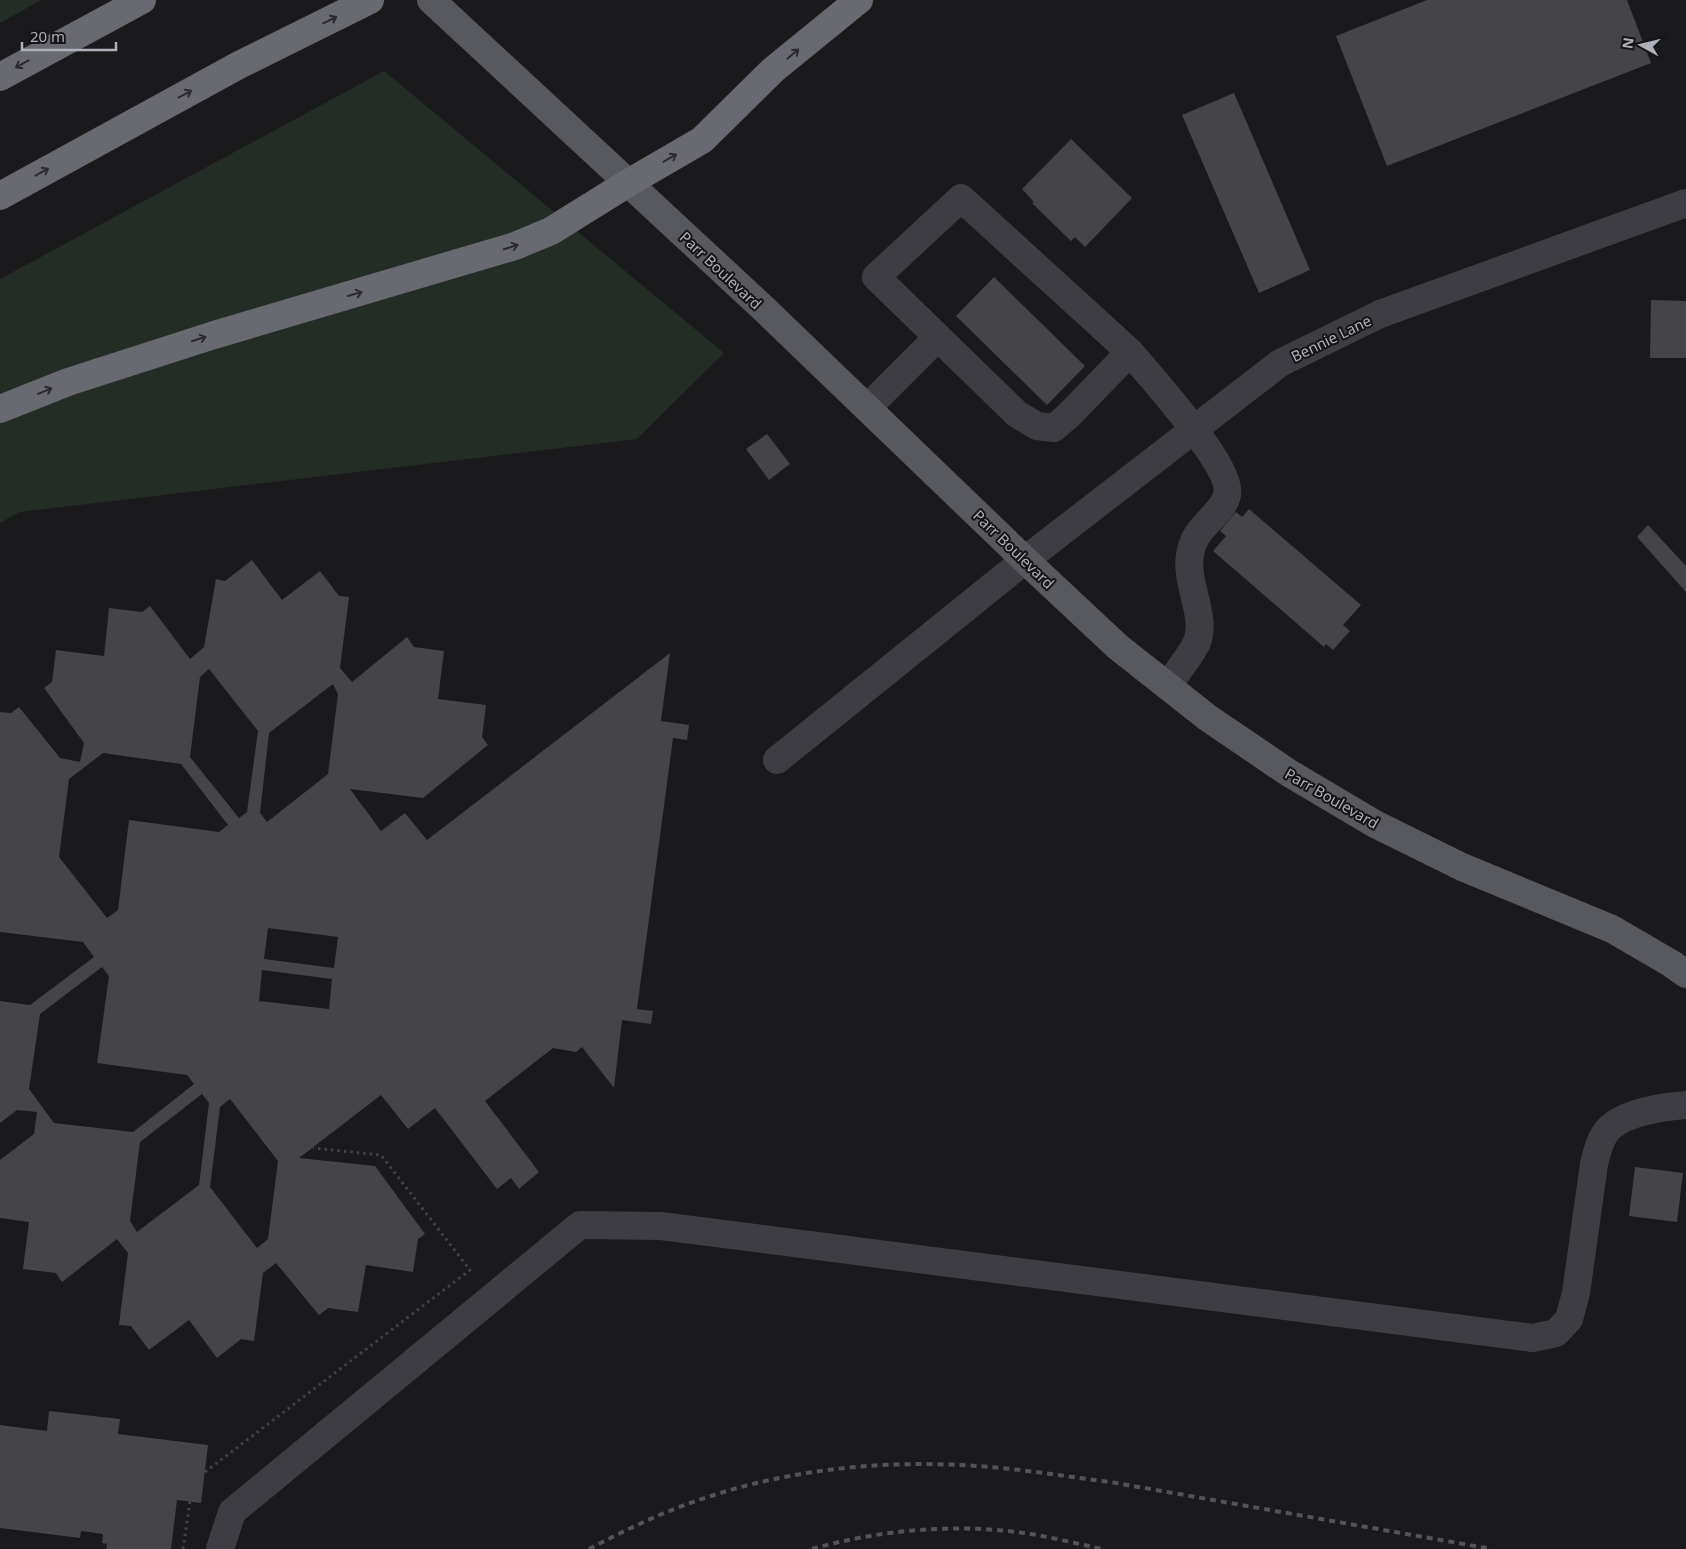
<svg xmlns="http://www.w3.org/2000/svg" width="1686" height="1549" viewBox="0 0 1686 1549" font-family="'Noto Sans',sans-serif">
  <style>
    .green { fill: #242c26 }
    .building { fill: #454549; fill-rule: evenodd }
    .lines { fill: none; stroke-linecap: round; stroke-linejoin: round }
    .path { stroke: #424247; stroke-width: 3; stroke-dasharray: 2.5 4; stroke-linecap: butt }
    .minor { stroke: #3e3d43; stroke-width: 28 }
    .major { stroke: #58585f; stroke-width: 28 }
    .highway { stroke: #686971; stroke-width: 28 }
    .rail { stroke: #535359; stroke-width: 4; stroke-dasharray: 6 5; stroke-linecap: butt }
    .oneway { stroke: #2a2a2e }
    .labels { text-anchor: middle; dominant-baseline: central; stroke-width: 4; stroke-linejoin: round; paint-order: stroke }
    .street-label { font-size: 15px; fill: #aeb0ba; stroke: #151517 }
  </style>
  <rect width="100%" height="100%" fill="#1a1a1c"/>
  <path class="green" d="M0 0H41L0 23Z
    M384 71 724 353 637 439 20 512 0 523V279Z"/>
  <path class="building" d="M1427 0H1627L1651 63 1387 166 1336 36Z
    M1234 93 1310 270 1259 293 1182 115Z
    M1071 139 1132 198 1085 247 1075 237 1071 241 1032 203 1034 202 1022 189Z
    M994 277 1085 366 1047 405 956 316Z
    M1651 300 1686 301V358H1650Z
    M767 434 790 464 769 480 746 449Z
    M1249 509 1361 605 1343 625 1350 631 1333 650 1326 644 1324 647 1213 551 1226 536 1220 531 1236 512 1242 517Z
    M1648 525 1686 566V592L1637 537Z
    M252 560 282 600 320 571 339 596 349 597 340 668 352 682 407 637 414 647 444 651 438 699 486 705 482 737 488 745 423 798 350 789 381 831 405 813 427 840 670 653 661 721 689 725 687 740 673 738 637 1009 653 1011 651 1024 622 1020 614 1088 582 1047 576 1052 553 1048 485 1101 539 1172 519 1189 511 1178 497 1189 435 1108 408 1129 381 1095 299 1158 375 1166 425 1234 418 1239 413 1272 366 1265 358 1312 328 1308 319 1315 276 1263 263 1273 254 1341 241 1339 217 1358 189 1320 149 1350 131 1326 119 1325 128 1253 117 1239 62 1282 56 1273 23 1269 29 1222 0 1218V1160L34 1134 37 1112 17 1110 0 1123V1001L30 1005 94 957 83 942 0 932V712L11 713 19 707 60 758 80 762 84 743 44 688 52 682 56 650 104 656 109 608 142 612 150 606 190 659 204 647 216 579 225 581ZM209 669 258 731 247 812 239 818 190 757 200 677ZM333 684 338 694 328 774 267 822 260 813 269 733ZM103 753 181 764 228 825 219 832 129 820 118 910 107 918 59 857 69 779ZM268 928 338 937 334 968 264 959ZM102 967 109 976 97 1063 187 1075 194 1084 133 1132 54 1123 29 1089 40 1014ZM262 970 332 979 329 1009 259 1001ZM202 1094 209 1103 199 1185 137 1232 130 1221 140 1142ZM230 1099 278 1161 268 1239 257 1248 210 1187 220 1107Z
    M1635 1167 1683 1173 1677 1222 1629 1216Z
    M49 1411 120 1419 118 1434 208 1445 201 1503 177 1500 171 1549H106L107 1544 102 1543 103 1534 81 1531 80 1538 0 1528V1425L47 1431Z"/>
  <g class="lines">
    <path class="path" d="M205 1472 470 1270 381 1155 313 1148
      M183 1549 190 1501"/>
    <path class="minor" d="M961 198 1130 352 1069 415 1054 428 1037 426 1017 414 876 277Z
      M1130 352C1149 375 1234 468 1227 495 1224 510 1206 521 1198 534 1194 539 1191 549 1190 555 1185 584 1207 615 1197 642 1192 654 1175 674 1168 686
      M867 408 937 338
      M777 760 1025 560 1280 363 1380 314 1686 203
      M220 1549 232 1512 580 1225 661 1226 1533 1338 1556 1333 1569 1319 1576 1293 1594 1164C1597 1151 1601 1134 1612 1126 1630 1111 1664 1107 1686 1105"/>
    <path class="major" d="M431 0 762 307 1025 560 1118 647 1208 718 1289 773 1375 824 1462 867 1612 929 1672 964 1686 974"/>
    <path class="highway" d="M0 77 142 0
      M0 196 239 65 370 0
      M0 409 68 382 214 335 515 246 551 231 628 183 702 140 773 70 859 0"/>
    <path class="rail" d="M589 1549C629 1528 671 1508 714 1495 792 1470 876 1461 958 1465 1011 1467 1063 1476 1116 1483L1492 1549
      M812 1549C882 1529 959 1523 1031 1534 1055 1538 1079 1544 1102 1549"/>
  </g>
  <defs><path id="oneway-shaft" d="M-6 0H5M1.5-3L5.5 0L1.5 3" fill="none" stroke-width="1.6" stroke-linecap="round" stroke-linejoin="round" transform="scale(1.25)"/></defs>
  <g class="oneway">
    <use href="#oneway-shaft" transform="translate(330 20) rotate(-26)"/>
    <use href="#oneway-shaft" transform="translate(793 54) rotate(-40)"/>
    <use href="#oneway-shaft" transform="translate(22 64) rotate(151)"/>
    <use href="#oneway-shaft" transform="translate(185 94) rotate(-28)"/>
    <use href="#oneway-shaft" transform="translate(670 158) rotate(-30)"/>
    <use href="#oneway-shaft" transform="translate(42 172) rotate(-29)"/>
    <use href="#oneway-shaft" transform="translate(511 247) rotate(-18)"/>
    <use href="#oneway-shaft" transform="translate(355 294) rotate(-16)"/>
    <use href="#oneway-shaft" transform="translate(199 339) rotate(-18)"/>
    <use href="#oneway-shaft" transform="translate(45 391) rotate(-22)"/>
  </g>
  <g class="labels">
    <g class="street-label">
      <text transform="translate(721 270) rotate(43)">Parr Boulevard</text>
      <text transform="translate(1331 338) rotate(-26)">Bennie Lane</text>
      <text transform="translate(1014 549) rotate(44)">Parr Boulevard</text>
      <text transform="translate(1332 798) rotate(30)">Parr Boulevard</text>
    </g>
  </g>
  <g transform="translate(1641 45) rotate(278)" stroke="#151517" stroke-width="4" paint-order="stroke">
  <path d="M0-4L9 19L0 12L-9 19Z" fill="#aeb0ba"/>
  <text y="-8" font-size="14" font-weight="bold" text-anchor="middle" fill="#aeb0ba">N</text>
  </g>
  <path d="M22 42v8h94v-8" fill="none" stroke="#aeb0ba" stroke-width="2.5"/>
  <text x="30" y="42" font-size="15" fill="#aeb0ba" stroke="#151517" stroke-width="4" paint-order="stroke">20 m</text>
</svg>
